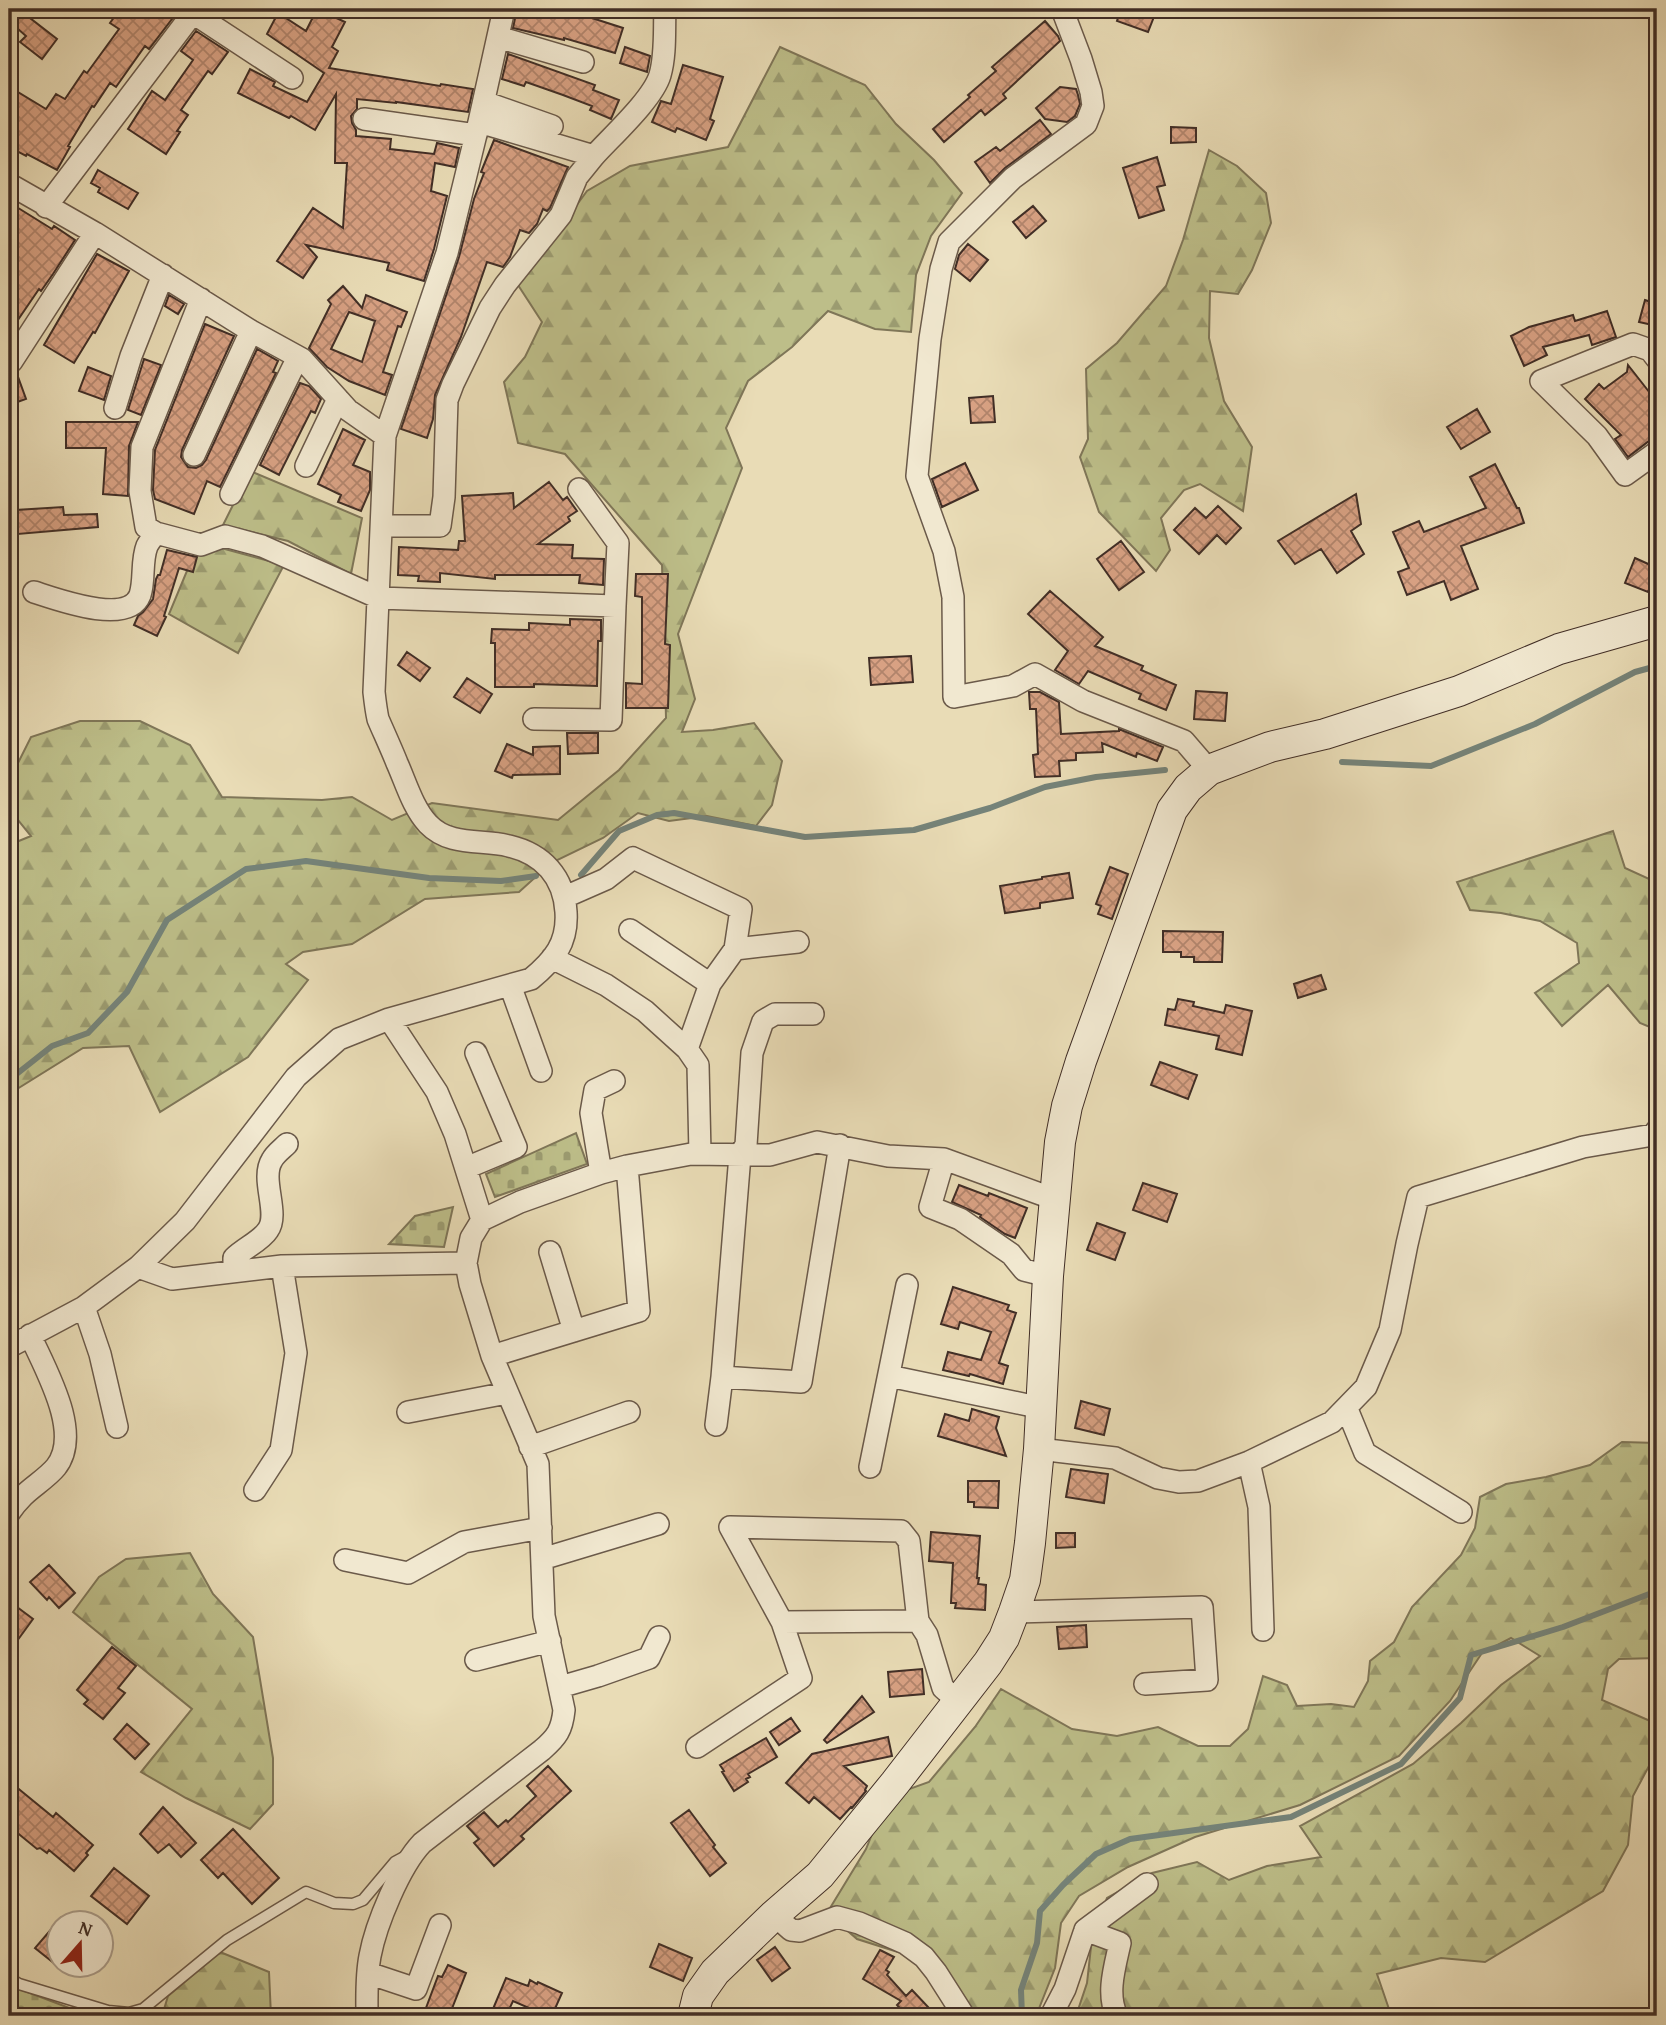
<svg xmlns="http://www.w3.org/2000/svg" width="1666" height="2025" viewBox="0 0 1666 2025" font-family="'Gentium Book Plus',serif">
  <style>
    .forest { fill: url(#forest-firs); stroke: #7f7658; stroke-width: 2 }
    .cemetery { fill: url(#cemetery-stones); stroke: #7f7658; stroke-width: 2 }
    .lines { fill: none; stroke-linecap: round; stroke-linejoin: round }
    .stream { stroke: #758379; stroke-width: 6 }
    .building { fill: url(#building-cross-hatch); stroke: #412e26; stroke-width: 2; fill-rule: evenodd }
    .lane-casing { stroke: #6b5a4a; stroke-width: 13 }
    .street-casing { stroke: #6b5a4a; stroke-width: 24 }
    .secondary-casing { stroke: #412e26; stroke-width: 32 }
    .lane { stroke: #f1e8d0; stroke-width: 10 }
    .street { stroke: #f1e8d0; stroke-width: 21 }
    .secondary { stroke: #f1e8d0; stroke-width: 30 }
  </style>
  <defs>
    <pattern id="forest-firs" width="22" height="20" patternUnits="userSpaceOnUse" patternTransform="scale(1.75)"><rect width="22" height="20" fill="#bdbe89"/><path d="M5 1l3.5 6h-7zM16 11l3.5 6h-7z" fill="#9b9b70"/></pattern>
    <pattern id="cemetery-stones" width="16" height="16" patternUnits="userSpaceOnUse" patternTransform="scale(1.75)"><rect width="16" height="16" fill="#bdbe89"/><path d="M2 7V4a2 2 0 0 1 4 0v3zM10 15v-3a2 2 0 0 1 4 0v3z" fill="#9b9b70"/></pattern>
    <pattern id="building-cross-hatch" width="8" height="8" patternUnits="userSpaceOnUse" patternTransform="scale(1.75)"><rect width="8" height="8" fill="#d8a183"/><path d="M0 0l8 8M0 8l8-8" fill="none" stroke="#b1846b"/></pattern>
  </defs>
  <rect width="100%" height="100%" fill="#e9dcb6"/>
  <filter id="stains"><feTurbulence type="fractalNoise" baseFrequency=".00286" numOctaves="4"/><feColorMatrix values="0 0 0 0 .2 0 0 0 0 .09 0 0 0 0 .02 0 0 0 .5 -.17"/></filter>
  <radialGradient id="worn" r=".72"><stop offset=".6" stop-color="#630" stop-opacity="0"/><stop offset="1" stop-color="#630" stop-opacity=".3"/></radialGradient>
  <path class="forest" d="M780 47 865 85 896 124 934 160 962 193 931 236 916 275 911 332 875 329 828 311 792 347 748 381 726 428 742 468 678 634 695 699 682 732 713 730 754 723 782 761 772 805 756 826 707 816 669 821 638 813 603 838 551 863 519 892 425 899 352 944 303 952 286 964 308 980 248 1057 160 1112 129 1046 83 1048 9 1094V845L31 836 9 809V781L31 737 80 721H140L190 745 222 797 322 800 352 797 392 820 432 803 558 820 619 770 666 718 662 565 565 454 518 443 504 382 525 357 542 322 518 285 587 191 630 166 728 147Z
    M1209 150 1237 166 1266 193 1271 223 1252 270 1238 294 1210 291 1209 338 1224 401 1252 447 1243 511 1200 484 1184 490 1161 518 1170 550 1156 571 1099 512 1080 457 1088 439 1086 369 1117 343 1166 286 1183 240Z
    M250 471 362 518 351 574 288 541 223 525Z
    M199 542 284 565 238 653 169 614Z
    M1613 831 1625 868 1649 879 1657 877V1030L1640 1023 1608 985 1562 1026 1535 993 1579 963 1577 943 1540 921 1501 913 1470 910 1457 882Z
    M1622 1442 1657 1443V1658L1619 1659 1608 1669 1602 1700 1657 1724V1751L1633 1796 1628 1845 1603 1891 1485 1962 1441 1958 1377 1974 1389 2009 1384 2016H1076L1087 1983 1092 1938 1107 1898 1152 1873 1197 1862 1229 1880 1267 1866 1321 1857 1300 1826 1413 1764 1461 1723 1501 1685 1540 1656 1511 1638 1482 1653 1450 1701 1399 1756 1300 1805 1195 1837 1128 1867 1079 1896 1061 1923 1055 1968 1036 2016H959L946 1980 901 1953 857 1939 827 1913 866 1849 887 1797 929 1782 975 1727 1001 1689 1072 1729 1117 1736 1158 1727 1198 1746H1230L1248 1729 1263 1676 1287 1685 1297 1706 1331 1704 1354 1707 1368 1681 1370 1661 1394 1642 1412 1607 1461 1555 1475 1528 1480 1497 1506 1484 1546 1477 1590 1465Z
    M190 1553 213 1594 253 1637 273 1758V1804L250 1829 186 1798 141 1772 192 1709 73 1612 99 1577 126 1559Z
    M220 1952 269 1972 271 2016H162L168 1996Z"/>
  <path class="cemetery" d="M576 1133 587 1164 495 1197 486 1174Z
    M453 1207 444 1247 389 1244 415 1216Z
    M9 1985 72 2009 68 2016H9Z"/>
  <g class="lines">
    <path class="stream" d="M1342 762 1431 766 1535 724 1635 672 1657 666
      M581 875 619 831 657 815 674 813 805 837 914 830 990 808 1045 787 1096 777 1165 770
      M9 1080 52 1046 88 1033 127 992 167 920 246 869 306 861 429 878 501 881 536 876
      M1022 2016 1021 1990 1037 1943 1040 1911 1063 1885 1096 1854 1130 1839 1291 1817 1401 1764 1460 1698 1471 1655 1563 1627 1657 1591"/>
  </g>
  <path class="building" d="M9 9H38L30 18 57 39 42 59 20 42 26 36 9 21Z
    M120 9H156L172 19 149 49 145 46 116 87 110 83 94 107 92 106 68 146 70 147 57 170 27 154 26 156 9 147V104L16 91 46 109 56 94 65 99 84 71 87 73 119 29 110 23Z
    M317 9 345 22 332 47 338 51 329 68 440 86 441 84 473 89 468 112 396 102V103L357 99V109L351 116 352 123 356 130V136L391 139 390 149 434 154 437 143 459 148 455 167 435 163 431 191 447 196 434 249 424 281 387 270 389 263 306 245 317 257 303 278 277 261 313 208 343 228 347 163H335L336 94 315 130 291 116 289 118 238 93 250 69 275 82 273 86 307 102 324 73 267 34 278 13 306 31Z
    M517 9H564L623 28 615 53 564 38V40L513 28Z
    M1121 9H1157L1148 32 1117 21Z
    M1045 21 1058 36 1060 41 1003 94 1006 98 985 115 981 110 944 142 933 129 970 97 968 95 996 71 992 67Z
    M196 31 228 52 212 74 208 71 181 110 188 115 177 131 180 132 166 154 128 129 152 91 165 100 193 60 181 51Z
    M625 47 650 56 647 72 620 63Z
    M508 54 595 85 593 90 619 100 611 119 590 110 592 106 563 95 526 82 524 86 502 79Z
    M683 65 723 77 710 119 714 121 706 140 677 128 675 132 652 122 661 101 671 104Z
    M1060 87 1076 89 1078 95 1080 104 1075 116 1067 122 1045 119 1036 108Z
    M1040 120 1051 134 1005 168 990 183 975 162 996 147 1000 151Z
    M1171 127 1196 128V142L1171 143Z
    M494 140 568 167 550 208 547 211 543 209 537 224 529 233 520 230 510 257 503 267 487 262 461 337 435 395 433 419 427 438 401 429 459 257 474 199 484 173 481 172Z
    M1157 157 1165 185 1157 187 1164 210 1139 218 1123 168Z
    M98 170 138 193 128 209 98 192 100 188 91 183Z
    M15 206 52 229 54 226 75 240 53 274 41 291 39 289 9 333V217Z
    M1033 206 1046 221 1026 238 1013 222Z
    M968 244 988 260 970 281 955 269 959 255Z
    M97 254 129 271 95 333 93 332 74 363 44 345Z
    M343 286 362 308 366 295 407 312 401 327 398 326 383 372 392 375 385 395 349 381 327 367 309 348 331 304 328 300ZM349 312 375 321 362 362 331 349Z
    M169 295 184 304 178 314 165 306Z
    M1645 300 1657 304V326L1639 322Z
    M1607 311 1616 337 1592 345 1589 335 1543 347 1547 355 1524 366 1511 336 1529 327 1573 315 1575 321Z
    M205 324 234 336 182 450 181 457 188 467 196 468 202 465 206 460 257 349 278 361 273 372 276 373 220 487 207 481 194 514 155 499 153 490 155 450Z
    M144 359 161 365 141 415 128 410Z
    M1628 365 1657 402V438L1649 441 1628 457 1615 439 1621 435 1585 399 1599 384 1604 389 1627 372Z
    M88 367 111 376 104 400 79 391Z
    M17 374 26 399 9 405V377Z
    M300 383 309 386 321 399 315 413 311 411 279 475 260 465Z
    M993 396 995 422 971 423 969 398Z
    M1477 409 1490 432 1461 449 1447 427Z
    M66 422H138L129 446 128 496 103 494 106 448H66Z
    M343 429 365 440 353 465 370 472V490L361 511 338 502 341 495 318 484Z
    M965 463 978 490 942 507 932 479Z
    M1495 464 1517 508H1519L1524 523 1461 546 1478 589 1451 600 1444 581 1407 595 1398 572 1409 568 1393 532 1419 521 1424 532 1486 508 1470 477Z
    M549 482 563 500 567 497 577 511 568 517 570 521 538 544 573 545 572 558 604 559 603 585 579 583 580 575H495V579L440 573V582L418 581 419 576 398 575 399 547 458 550 459 541H465L462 496 513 493 514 508Z
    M1356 494 1361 524 1351 531 1364 554 1337 573 1321 549 1295 564 1278 541Z
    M1218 506 1241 528 1226 544 1217 535 1199 554 1174 530 1195 508 1206 518Z
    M63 507 64 515 97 514 98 527 18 534 16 510Z
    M1121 541 1144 572 1119 590 1097 559Z
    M167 550 197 557 193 572 179 568 164 616 166 617 157 636 134 625 138 616 143 612 153 599 156 579 158 575H160Z
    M1635 558 1657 568V587L1651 584 1648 592 1625 583Z
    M636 574H668L665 644 670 645 668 708H626V683L642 684V597L635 596Z
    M1050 591 1103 637 1095 646 1143 666 1141 670 1176 685 1166 710 1139 699 1141 694 1088 671 1079 684 1055 670 1068 651 1028 614Z
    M570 619 601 620V641H598L597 686 534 684V687H495V643H491L492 629 529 630V623L570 625Z
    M407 652 430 668 420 681 398 665Z
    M911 656 913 682 871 685 869 658Z
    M467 678 492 694 480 713 454 697Z
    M1196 691 1227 693 1225 721 1194 719Z
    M1029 692H1040L1059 702 1061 734 1119 731V729L1163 747 1157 761 1137 753 1136 757 1102 743 1103 752 1076 753V760L1059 761 1060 776 1035 777 1033 755 1038 754 1036 709H1030Z
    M567 733H598V753L568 754Z
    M507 744 533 755V747L560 746V774L513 775 512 778 495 771Z
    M1110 867 1128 874 1112 919 1098 914 1101 906 1096 904Z
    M1069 873 1073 898 1040 903V908L1005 913 1000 886 1042 879V877Z
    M1163 931 1223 932 1222 962H1194V957H1181V952H1163Z
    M1321 975 1326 989 1298 998 1294 984Z
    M1178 999 1194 1002 1193 1006 1224 1013 1226 1005 1252 1011 1242 1055 1216 1049 1219 1036 1165 1025 1168 1009 1175 1010Z
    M1160 1062 1197 1075 1188 1099 1151 1085Z
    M1143 1183 1177 1194 1167 1222 1133 1210Z
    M959 1185 988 1196 989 1193 1027 1208 1015 1238 1005 1234 980 1217 981 1215 952 1202Z
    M1097 1223 1125 1233 1115 1260 1087 1250Z
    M953 1287 1009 1305 1007 1310 1016 1313 999 1363 1008 1366 1003 1384 970 1374 969 1376 943 1370 948 1352 981 1360 991 1332 960 1322 958 1329 941 1324Z
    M1081 1401 1110 1409 1104 1435 1075 1428Z
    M972 1409 999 1417 996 1428 1006 1456 938 1436 945 1414 969 1421Z
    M1071 1469 1108 1474 1104 1503 1066 1497Z
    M968 1481H999L998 1508 974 1507V1502H968Z
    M931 1532 980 1536 977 1578H979L978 1584 986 1585 985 1610 955 1608 956 1603H951L953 1563 929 1561Z
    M1056 1533H1075V1547L1056 1548Z
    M49 1565 75 1593 59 1608 49 1597 47 1600 30 1582Z
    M9 1601 33 1619 9 1652Z
    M1086 1625 1087 1647 1059 1649 1057 1627Z
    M112 1647 136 1666 118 1688 125 1693 103 1719 84 1704 88 1700 77 1690Z
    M922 1669 924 1694 890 1697 888 1672Z
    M862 1696 874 1712 827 1743 824 1740Z
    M791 1718 800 1731 779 1745 770 1732Z
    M127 1724 149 1744 135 1759 114 1739Z
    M888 1737 892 1756 844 1766 867 1786 865 1790 866 1791 852 1808 851 1807 840 1819 814 1797 809 1803 786 1783 812 1754Z
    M766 1738 777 1757 748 1774 750 1777 746 1779 748 1782 734 1791 722 1772 724 1771 720 1765Z
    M548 1766 571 1791 521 1836 524 1839 494 1866 474 1843 479 1839 467 1826 484 1812 498 1827 506 1820 508 1822 536 1796 527 1786Z
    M9 1781 53 1817 56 1813 93 1845 86 1853 88 1855 74 1871 49 1850 47 1853 40 1848 37 1849 9 1826Z
    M163 1807 196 1843 181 1857 169 1844 158 1853 140 1834Z
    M689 1810 715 1845 713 1847 726 1863 710 1876 671 1823Z
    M233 1829 279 1878 252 1904 223 1873 218 1878 201 1860Z
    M114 1868 149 1896 127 1924 91 1896Z
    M60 1919V1968L35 1948Z
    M659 1944 692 1958 683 1981 650 1967Z
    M775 1947 790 1968 772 1981 757 1960Z
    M880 1950 894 1957 886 1970 889 1972 887 1975 906 1996 912 1990 929 2008 921 2016H907L897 2005 901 2001 863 1979Z
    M448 1965 466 1973 449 2016H423L438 1976 442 1977Z
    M506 1978 528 1986 530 1980 537 1984 538 1982 562 1993 554 2011 548 2008 545 2015 513 2001 506 2016H490Z"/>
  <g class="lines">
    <defs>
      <path id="lane" d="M9 1978 19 1984 108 2011 129 2013 143 2009 227 1940 306 1892 334 1903 353 1904 363 1900 395 1862 408 1855"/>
      <path id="street" d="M1062 9 1081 59 1091 92 1093 106 1086 124 1013 178 949 242 941 269 930 339 917 476 944 551 953 597 954 697 1013 686 1035 674 1083 701 1184 741 1209 770
        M193 13 292 78
        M498 37 583 62
        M484 102 552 126
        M364 119 476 135
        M479 122 594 156C612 136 653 99 660 75 666 54 664 30 665 9
        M9 184 95 233 251 331 302 359 348 410 385 436
        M46 207 196 9
        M1657 359 1650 350 1633 344 1541 381 1597 436 1625 475 1657 452
        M9 364 12 361 95 233
        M115 408 131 356 163 275
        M194 455 251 331
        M306 466 338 399
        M579 489 618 543 615 606
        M231 494 298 357
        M382 526H440L444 497 447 400 453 384 490 308 505 285 561 215 577 177 594 156
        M156 533 146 527 140 491 142 447 201 299
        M34 592C56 599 128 626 140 595 145 580 141 561 147 546 149 542 153 537 156 533L201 545 225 536 262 546 379 598 615 606 611 720 534 719
        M565 897 606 879 633 858 741 909 735 949 710 984 687 1049
        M630 930 710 984
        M735 949 798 942
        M552 958 606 985 645 1011 687 1049 698 1065 700 1154
        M510 985 541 1071
        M389 1019 437 1092 455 1134 482 1220
        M944 1159 930 1207 960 1219 1011 1254 1024 1270 1048 1276
        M466 1168 516 1147 476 1053
        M601 1173 591 1113 595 1090 614 1081
        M550 1252 574 1331
        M138 1267 172 1279 282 1266 466 1263
        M234 1271V1258C244 1248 261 1241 268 1230 280 1213 260 1179 272 1160 275 1154 282 1149 287 1144
        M84 1307 100 1354 117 1427
        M9 1347 84 1307 138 1267 185 1221 296 1077 339 1039 389 1019 531 979C554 960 568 943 566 912 564 877 543 854 509 846 482 839 450 847 428 824 413 808 406 783 397 763 391 748 384 733 378 719 376 710 375 701 374 692L385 436 447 253 479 122 504 9
        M492 1356 639 1311 627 1166
        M889 1376 1042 1408
        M722 1377 801 1382 840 1145
        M1347 1409 1365 1453 1461 1512
        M408 1412 507 1393
        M716 1425 722 1377 740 1155 746 1145 752 1053 763 1021 775 1014H813
        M530 1447 629 1412
        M1039 1449 1115 1458 1158 1478 1179 1482 1198 1481 1249 1462 1332 1422 1366 1387 1390 1330 1407 1244 1418 1197 1583 1147 1653 1135 1657 1130
        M1249 1462 1259 1507 1263 1630
        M870 1467 907 1285
        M255 1490 281 1450 296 1353 282 1266
        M9 1513C13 1507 18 1501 23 1496 33 1486 47 1478 56 1467 83 1433 45 1369 30 1335
        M542 1559 658 1524
        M345 1560 408 1573 464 1542 541 1528
        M1014 1612 1202 1607 1207 1680 1145 1684
        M918 1621 782 1622 730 1527 901 1531 909 1541 918 1621 927 1635 943 1688 959 1702
        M476 1660 550 1641
        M560 1687 598 1676 649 1658 659 1637
        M697 1747 801 1678 782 1622
        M774 1915 791 1930 800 1931 837 1917 859 1923 905 1943 924 1957 936 1972 964 2016
        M1085 1930 1120 1943C1115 1966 1106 1994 1117 2016
        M368 1973 416 1989 440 1925
        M367 2016C367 1996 366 1976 370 1956 376 1924 400 1866 422 1843L542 1750C557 1737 562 1730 564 1710L544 1616 538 1464 492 1356 470 1284 466 1263 471 1238 482 1220 520 1202 601 1173 627 1166 691 1154 770 1155 817 1142 888 1156 944 1159 1054 1199
        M1051 2016 1065 1989 1085 1930 1147 1884"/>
      <path id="secondary" d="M693 2016 698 1996 715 1972 774 1915 820 1875 895 1783 988 1663 1004 1638 1014 1612 1025 1580 1030 1543 1039 1449 1048 1276 1060 1142 1067 1106 1081 1061 1172 810 1188 788 1209 770 1270 747 1325 734 1459 691 1559 649 1657 621"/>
    </defs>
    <use href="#lane" class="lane-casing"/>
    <use href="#street" class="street-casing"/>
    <use href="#secondary" class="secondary-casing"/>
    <use href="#lane" class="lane"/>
    <use href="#street" class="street"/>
    <use href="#secondary" class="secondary"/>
  </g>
  <rect width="1666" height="2025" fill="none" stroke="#e9dcb6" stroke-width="35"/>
  <rect x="10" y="10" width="1645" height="2004" fill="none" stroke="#412e26" stroke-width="3.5"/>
  <rect x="18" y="18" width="1631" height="1990" fill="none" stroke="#412e26" stroke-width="2"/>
  <g transform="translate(80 1944) rotate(20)"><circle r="33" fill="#f1e8d0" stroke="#ab9e8c" stroke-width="2"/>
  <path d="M0-5L12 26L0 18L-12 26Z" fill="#8f2418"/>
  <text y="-10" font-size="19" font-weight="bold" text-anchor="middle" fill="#412e26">N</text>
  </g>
  <rect width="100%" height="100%" filter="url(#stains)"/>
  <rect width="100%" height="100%" fill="url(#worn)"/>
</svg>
